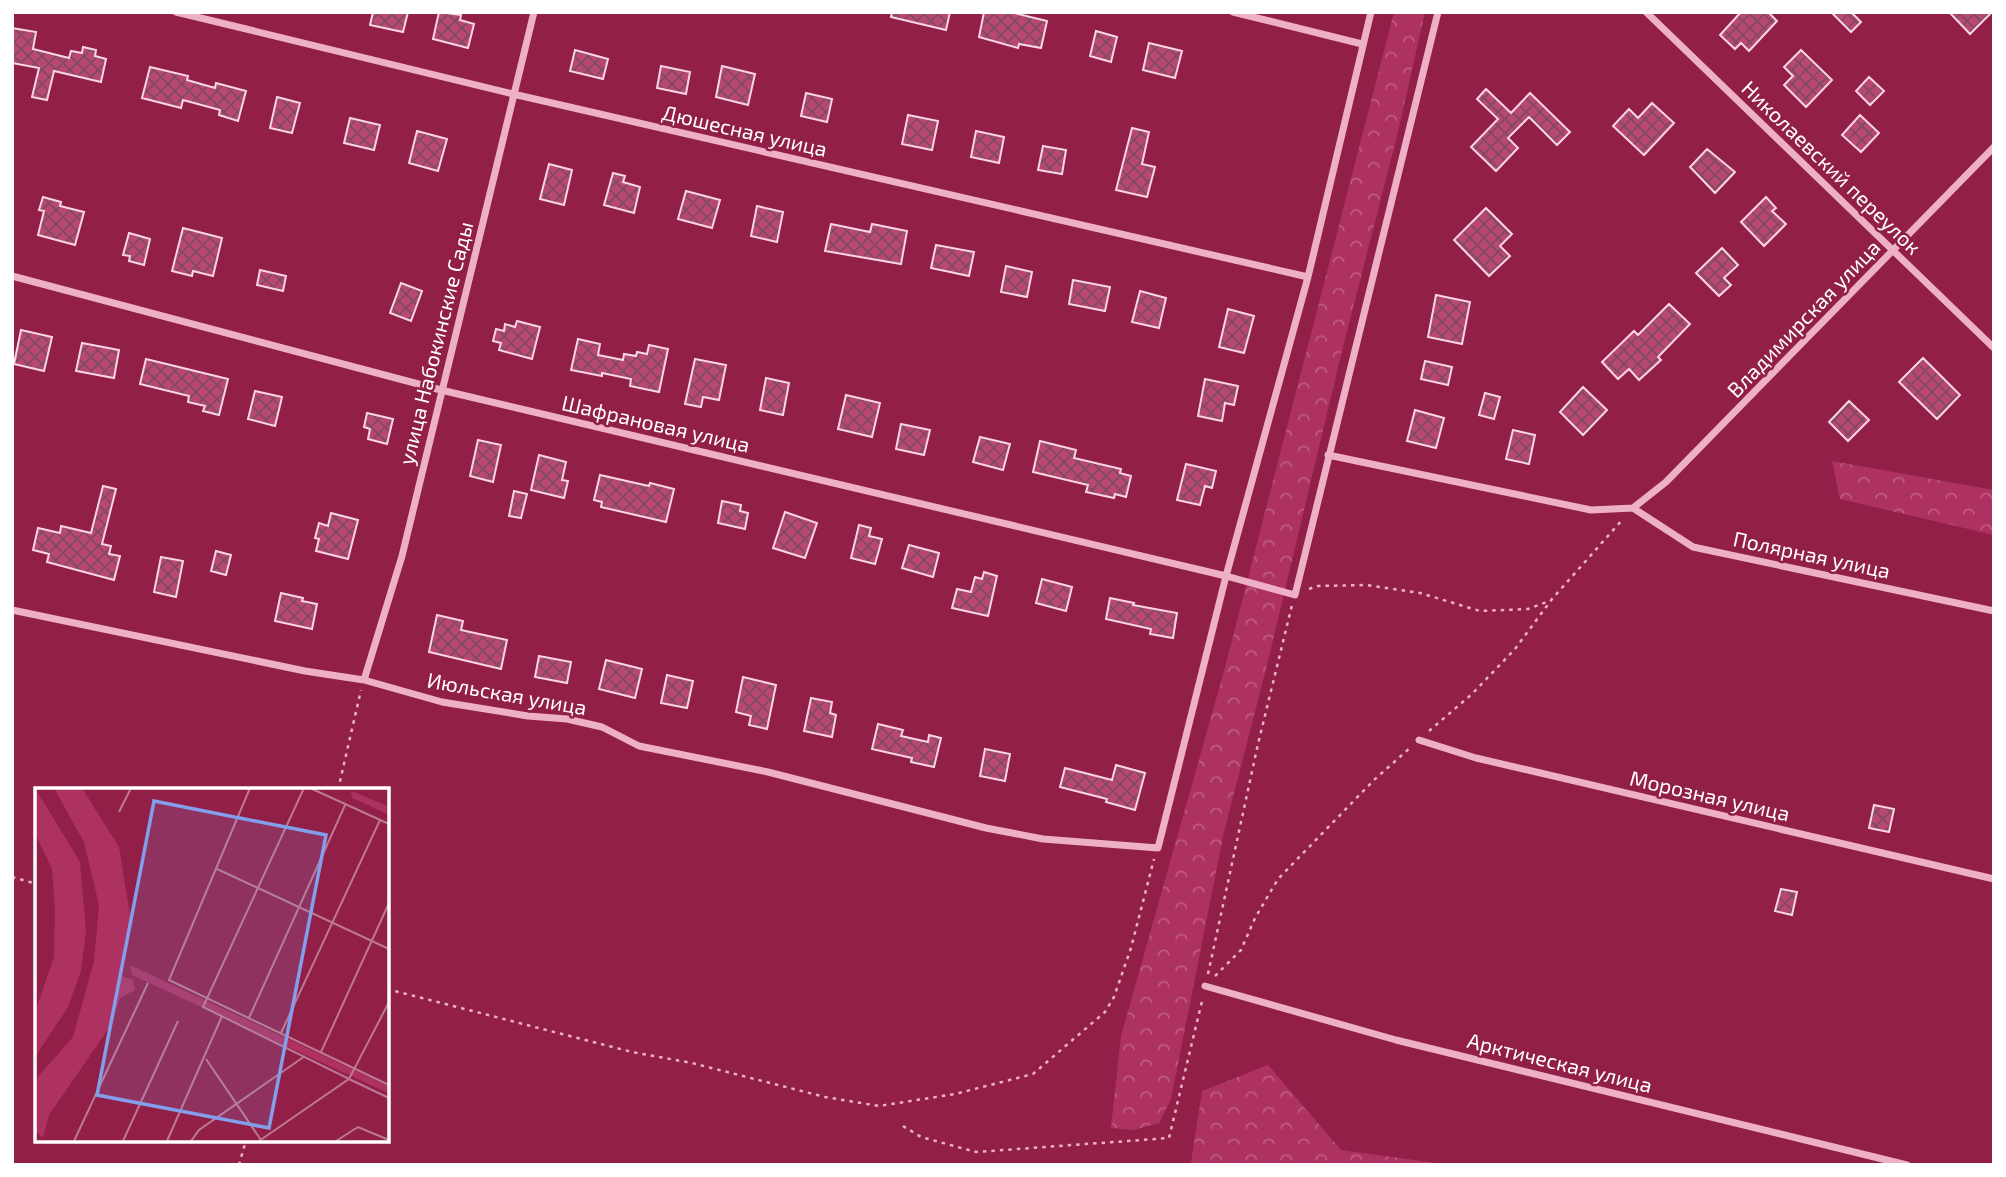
<svg xmlns="http://www.w3.org/2000/svg" width="2006" height="1177" viewBox="0 0 2006 1177" font-family="'Exo 2',sans-serif">
  <style>
    .forest { fill: url(#forest-crowns) }
    .building { fill: url(#building-cross-hatch); stroke: #fad5e3; stroke-width: 2 }
    .lines { fill: none; stroke-linecap: round; stroke-linejoin: round }
    .path { stroke: #edb0c7; stroke-width: 2.5; stroke-dasharray: 3.5 5; stroke-linecap: butt }
    .minor { stroke: #edb0c7; stroke-width: 7 }
    .labels { text-anchor: middle; dominant-baseline: central; stroke-width: 5; stroke-linejoin: round; paint-order: stroke }
    .street-label { font-size: 21px; fill: #fff; stroke: #911f48 }
    .inset-road { fill: none; stroke: #bd7991; stroke-width: 2 }
    .view { fill: #839eea; fill-opacity: 0.15; stroke: #839eea; stroke-width: 3.5 }
    .inset-edge { fill: none; stroke: #fff; stroke-width: 3.5 }
  </style>
  <defs>
    <pattern id="forest-crowns" width="20" height="18" patternUnits="userSpaceOnUse" patternTransform="scale(1.75)"><rect width="20" height="18" fill="#ae3261"/><path d="M2 6a3 3 0 1 1 6 0M12 15a3 3 0 1 1 6 0" fill="none" stroke="#be5b81"/></pattern>
    <pattern id="building-cross-hatch" width="8" height="8" patternUnits="userSpaceOnUse" patternTransform="scale(1.75)"><rect width="8" height="8" fill="#b84871"/><path d="M0 0l8 8M0 8l8-8" fill="none" stroke="#824a5e"/></pattern>
  </defs>
  <rect width="100%" height="100%" fill="#911f48"/>
  <path class="forest" d="M1394 12H1425L1398 132 1341 355 1266 669 1224 832 1171 1099 1159 1123 1134 1130 1111 1128 1121 1036 1224 671Z
    M1832 461 1994 490V535L1840 499Z
    M1268 1065 1341 1150 1451 1165H1176L1191 1163 1202 1091Z"/>
  <path class="building" d="M373 12H408L403 32 370 25Z
    M439 12 461 15 460 20 474 24 468 48 433 39Z
    M892 12H950L946 30 891 17Z
    M984 12H1010L1047 21 1041 48 1019 44 1018 48 979 37Z
    M1741 12H1768L1777 21 1749 51 1741 43 1735 49 1720 35Z
    M1831 12H1851L1861 22 1851 32Z
    M1949 12H1992L1970 34Z
    M12 28 36 32 33 49 69 58 71 51 82 53 83 47 96 50 95 56 106 59 101 82 54 71 47 100 32 97 39 68 12 63Z
    M1096 31 1117 37 1111 62 1090 56Z
    M1149 43 1182 51 1175 78 1143 70Z
    M575 50 608 59 603 79 570 71Z
    M1801 50 1832 80 1806 107 1784 85 1793 76 1784 67Z
    M661 66 690 72 686 94 657 88Z
    M722 66 755 74 748 105 716 97Z
    M150 67 188 76 187 80 215 88 216 83 246 91 238 121 219 115 220 110 183 100 181 108 142 98Z
    M1869 77 1884 91 1870 105 1856 91Z
    M1486 89 1511 113 1530 93 1570 132 1557 145 1529 117 1508 138 1518 148 1496 171 1471 147 1498 119 1477 99Z
    M806 93 832 99 827 122 801 116Z
    M277 97 300 103 292 133 270 128Z
    M1652 103 1674 123 1644 155 1613 126 1629 109 1638 118Z
    M908 115 938 121 932 150 902 144Z
    M1860 115 1879 133 1861 152 1842 135Z
    M350 118 380 125 374 150 344 143Z
    M1132 128 1149 132 1142 164 1155 167 1147 197 1116 190Z
    M417 131 447 139 438 171 409 163Z
    M976 131 1004 137 999 163 971 157Z
    M1043 146 1066 150 1062 174 1038 170Z
    M1707 149 1735 172 1715 193 1690 167Z
    M549 164 572 170 564 205 540 199Z
    M613 173 625 176 623 182 640 187 634 213 604 205Z
    M686 191 720 200 712 228 678 219Z
    M43 197 61 202 60 206 84 212 75 245 38 235 44 211 39 210Z
    M1766 197 1776 208 1772 211 1786 224 1764 246 1741 222Z
    M757 206 783 212 777 242 751 236Z
    M1486 208 1512 234 1500 246 1510 256 1489 276 1454 240Z
    M831 224 870 232 872 224 907 231 901 264 825 251Z
    M183 228 222 238 213 276 193 271 192 276 172 271Z
    M129 233 150 239 144 265 129 261 130 256 123 255Z
    M936 245 974 252 969 276 931 268Z
    M1722 248 1738 265 1724 278 1731 285 1719 296 1696 273Z
    M1006 266 1032 272 1027 297 1001 292Z
    M260 270 286 276 283 291 257 285Z
    M1073 280 1110 287 1105 311 1069 304Z
    M401 283 422 291 411 321 390 313Z
    M1140 291 1166 298 1159 328 1132 322Z
    M1436 295 1470 302 1462 344 1428 337Z
    M1669 304 1690 324 1658 357 1661 360 1639 380 1629 369 1618 379 1602 362 1634 331 1638 335Z
    M1228 309 1254 316 1244 353 1219 347Z
    M517 321 540 327 532 359 499 350 501 343 493 341 496 329 504 331 505 324 515 327Z
    M21 330 52 337 44 371 14 364Z
    M578 339 600 344 598 355 623 360 624 354 636 356 637 352 647 354 649 345 668 349 659 392 630 386 631 379 602 373V376L571 370Z
    M82 343 119 350 114 378 76 371Z
    M1923 358 1960 395 1937 419 1899 382Z
    M146 359 228 379 219 415 203 411 205 406 188 402 189 396 140 384Z
    M695 359 726 365 719 400 703 397 701 407 685 404Z
    M1425 361 1452 367 1448 385 1421 379Z
    M766 378 789 383 783 415 760 410Z
    M1205 379 1238 386 1234 405 1225 403 1222 421 1198 416Z
    M1583 387 1607 410 1583 435 1560 412Z
    M255 391 282 397 275 426 248 419Z
    M1485 393 1500 397 1494 419 1479 415Z
    M846 395 880 403 872 437 838 429Z
    M1849 401 1869 420 1848 441 1829 422Z
    M1415 410 1444 418 1436 448 1407 441Z
    M367 413 393 419 387 444 368 439 370 429 364 427Z
    M901 424 930 430 924 455 896 449Z
    M1513 430 1535 435 1529 464 1506 459Z
    M980 437 1010 444 1003 470 973 462Z
    M478 440 501 445 493 482 470 476Z
    M1040 441 1076 450 1074 458 1121 469 1120 473 1131 476 1126 497 1115 494 1114 498 1086 492 1088 485 1033 472Z
    M539 455 566 462 562 480 568 481 564 498 531 490Z
    M1186 464 1216 471 1212 488 1205 486 1200 505 1177 500Z
    M600 475 649 486 650 483 674 489 666 522 601 507 602 502 594 500Z
    M103 486 116 489 102 544 111 546 109 554 120 556 114 580 47 562 49 554 33 550 38 528 60 533 61 526 91 533Z
    M514 491 527 494 521 518 509 516Z
    M722 501 741 505 740 511 748 513 745 529 718 523Z
    M785 512 817 523 805 558 773 548Z
    M331 513 358 520 348 559 316 551 319 539 315 538 319 523 328 526Z
    M859 525 871 528 869 536 882 539 875 564 851 558Z
    M909 545 939 553 933 577 902 568Z
    M216 551 231 555 226 575 211 571Z
    M161 557 183 561 176 597 154 592Z
    M984 572 997 576 988 616 952 608 957 589 971 592 975 577 982 579Z
    M1042 579 1072 587 1066 611 1036 603Z
    M281 593 303 598 302 601 317 604 312 629 275 621Z
    M1110 598 1134 603 1133 605 1177 613 1173 638 1150 634 1151 629 1106 619Z
    M437 615 463 621 461 630 507 640 501 669 429 652Z
    M539 656 571 662 567 683 535 677Z
    M606 660 642 669 635 698 599 689Z
    M667 675 693 681 687 708 661 703Z
    M743 677 776 685 767 729 749 725 751 716 736 712Z
    M811 698 832 702 830 713 836 715 832 737 804 731Z
    M878 724 903 730 901 736 928 742 929 735 941 738 934 767 911 762 912 758 872 749Z
    M985 749 1010 754 1005 781 980 776Z
    M1116 765 1145 773 1135 810 1106 802 1107 799 1060 787 1065 768 1112 780Z
    M1874 805 1894 809 1889 832 1869 828Z
    M1781 889 1797 892 1792 915 1775 911Z"/>
  <g class="lines">
    <path class="path" d="M1309 589 1317 586 1366 585 1420 593 1480 611 1528 609 1549 601
      M1429 731 1472 694 1515 649 1552 599 1623 519
      M338 790 361 690
      M12 877 37 884
      M1208 974 1258 744 1292 605
      M1215 976 1241 950 1255 918 1278 879 1374 780 1411 747
      M387 989 632 1052 692 1063 825 1097 879 1106 955 1094 1033 1074 1105 1012 1114 997 1131 948 1154 859
      M903 1126 921 1137 976 1152 1169 1138 1203 997
      M239 1165 246 1140"/>
    <path class="minor" d="M176 12 513 94 1308 277
      M1233 12 1362 44
      M1646 12 1994 348
      M12 276 441 390 1226 576 1295 595 1438 12
      M1328 455 1591 510 1633 508
      M1633 508 1666 482 1994 147
      M1633 508 1693 547 1994 611
      M12 610 305 671 364 680 442 702 528 716 567 719 602 727 639 746 768 772 986 828 1043 839 1158 848 1226 576 1308 277 1371 12
      M364 680 402 556 534 12
      M1419 740 1476 758 1994 879
      M1205 986 1396 1040 1907 1165"/>
  </g>
  <g class="labels">
    <g class="street-label">
      <text transform="translate(745 130) rotate(13)">Дюшесная улица</text>
      <text transform="translate(1832 167) rotate(44)">Николаевский переулок</text>
      <text transform="translate(1803 318) rotate(-46)">Владимирская улица</text>
      <text transform="translate(435 343) rotate(-76)">улица Набокинские Сады</text>
      <text transform="translate(656 423) rotate(13)">Шафрановая улица</text>
      <text transform="translate(1812 554) rotate(12)">Полярная улица</text>
      <text transform="translate(507 693) rotate(10)">Июльская улица</text>
      <text transform="translate(1710 795) rotate(13)">Морозная улица</text>
      <text transform="translate(1560 1062) rotate(14)">Арктическая улица</text>
    </g>
  </g>
  <g transform="translate(35 788)">
    <rect width="354" height="354" fill="#911f48"/>
    <path d="M0 0 45 74 51 144 46 183 33 219 0 269V224L19 169 20 122 17 81 0 45ZM19 0H47L84 59 96 133 87 188 98 192 100 202 85 210 76 237 14 327 8 350 0 343V292L38 249 59 173 64 117 49 54ZM316 3 353 18V26L317 10ZM95 177 353 298V305L97 187Z" fill="#ae3261"/>
    <path class="inset-road" d="M215 0 134 192 354 297M269 0 168 219 314 291 354 214M275 0 354 36M84 24 96 0M182 81 354 161M214 230 311 15M246 245 345 32M286 264 354 115M171 271 226 352M39 353 113 195M88 353 143 233M132 353 187 228M156 353 164 342 270 268M224 353 314 291 354 310M301 353 323 339 354 352"/>
    <path class="view" d="M119 13 291 47 234 340 62 307Z"/>
    <rect width="354" height="354" class="inset-edge"/>
  </g>
  <rect width="2006" height="1177" fill="none" stroke="#ffffff" stroke-width="28"/>
</svg>
